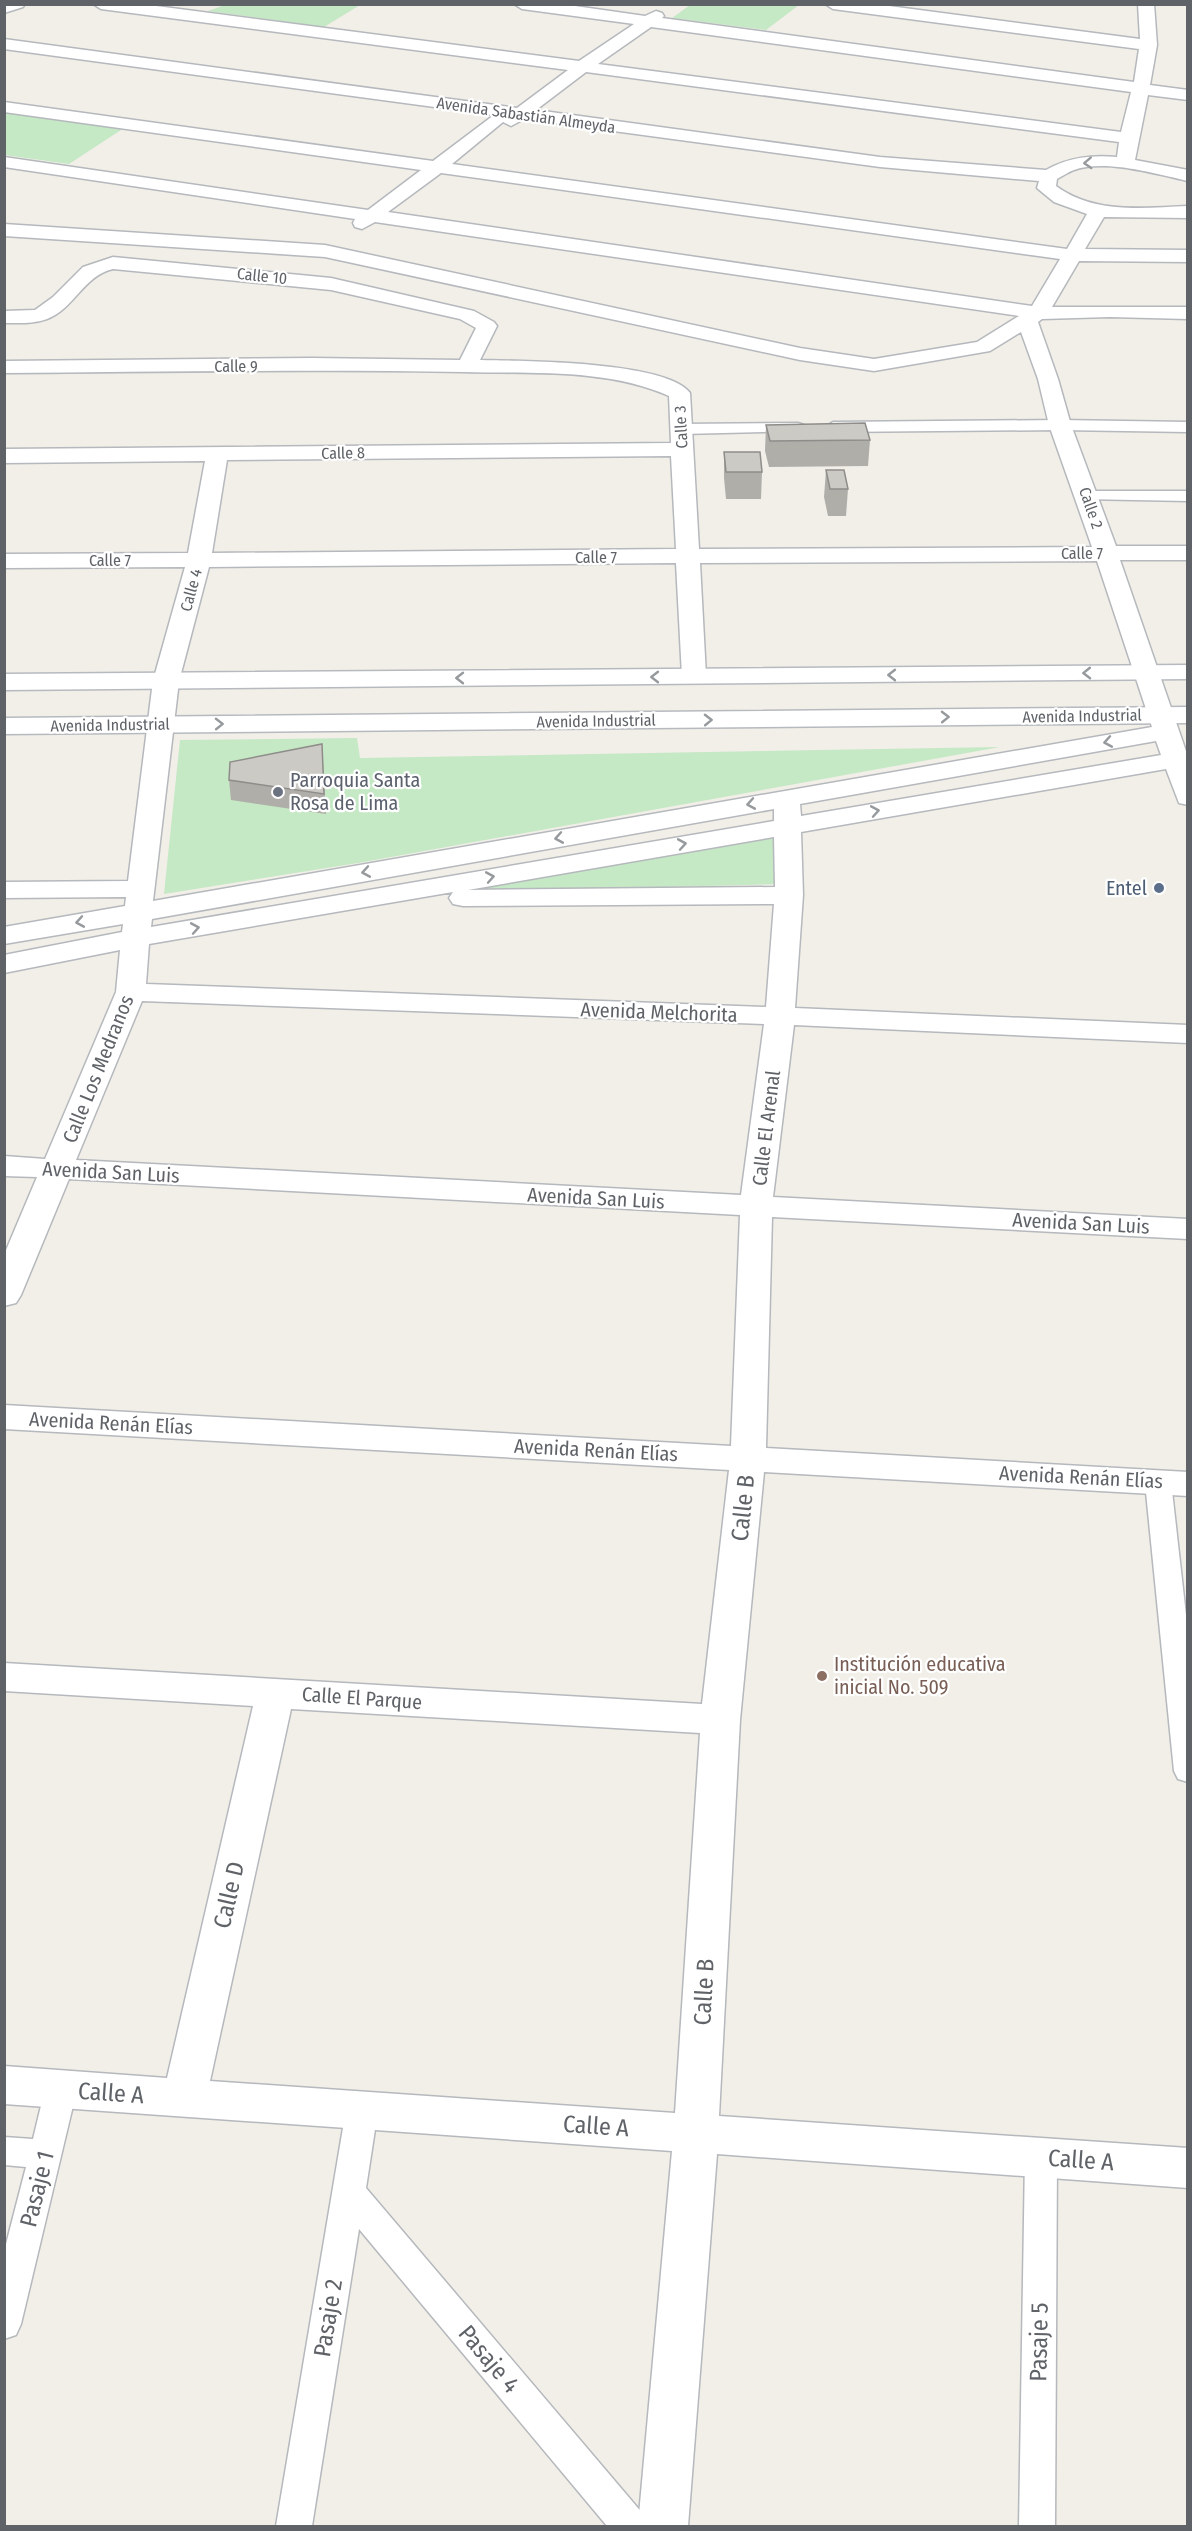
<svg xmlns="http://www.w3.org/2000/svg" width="1192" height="2531" viewBox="0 0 1192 2531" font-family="'Fira Sans Condensed',sans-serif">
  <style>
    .green { fill: #c5e8c5 }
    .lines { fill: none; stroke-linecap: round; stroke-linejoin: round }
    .lane-casing { stroke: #b5b8bc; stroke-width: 3 }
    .street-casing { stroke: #b5b8bc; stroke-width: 3 }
    .secondary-casing { stroke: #b6babf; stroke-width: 3 }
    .lane { fill: #fff; fill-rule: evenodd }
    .street { fill: #fff; fill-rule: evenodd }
    .secondary { fill: #fff; fill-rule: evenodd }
    .wall { fill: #afaea9 }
    .building { fill: #cccac5; stroke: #8f8d8a; stroke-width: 1.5 }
    .oneway { stroke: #979a9d }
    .worship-dot { fill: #6b7280; stroke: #fff; stroke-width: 2 }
    .service-dot { fill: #5c6f8a; stroke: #fff; stroke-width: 2 }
    .education-dot { fill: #8d6e63; stroke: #fff; stroke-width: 2 }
    .labels { text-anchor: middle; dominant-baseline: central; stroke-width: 4.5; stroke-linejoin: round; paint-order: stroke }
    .far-street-label { font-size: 16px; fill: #5f6368; stroke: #fff }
    .worship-label { font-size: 20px; fill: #5b616d; stroke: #fff; text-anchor: start }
    .service-label { font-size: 20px; fill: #4e5e75; stroke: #fff; text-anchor: end }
    .street-label { font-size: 20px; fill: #5f6368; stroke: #fff }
    .education-label { font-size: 20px; fill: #785e54; stroke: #fff; text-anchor: start }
    .near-street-label { font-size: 24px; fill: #5f6368; stroke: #fff }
  </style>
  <rect width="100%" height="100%" fill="#f1efe8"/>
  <path class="green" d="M228 4H360V5L324 27 208 11Z
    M690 5V4L799 5 766 30 672 18Z
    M12 112 124 128 69 164 5 155V114Z
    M357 738 360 758 1000 747 358 863 164 894 180 740Z
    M777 834 782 884 427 893Z"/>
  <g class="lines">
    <defs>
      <path id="lane" d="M1060 420 1188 422V432L1060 430 833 432 825 427 833 422Z
        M798 423 804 425 806 428 804 431 682 434 674 429 682 424Z
        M1087 491H1188V501L1081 499 1079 496 1081 493Z
        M1158 1473 1167 1476 1171 1482 1188 1633V1782L1178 1779 1174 1771 1145 1482 1149 1476Z
        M61 2075 72 2079 77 2089 21 2324 16 2335 4 2339V2252L26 2167 4 2165V2137L33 2139 45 2089 50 2079Z
        M362 2096 373 2100 378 2110 366 2188 643 2514 648 2526H607L359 2229 312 2526H276L346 2110 351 2100Z
        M1041 2143 1053 2147 1057 2157 1055 2526H1019L1025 2157 1029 2147Z"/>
      <path id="street" d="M4 4H25L23 7 4 13Z
        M93 4H141L579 61 634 24 522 9 514 4H561L645 16 656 11 662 13 664 16 662 18 1134 82 1139 49 833 9 825 4H874L1140 39 1138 4H1154L1157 45 1150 85 1188 90V100L1148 95 1135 160 1188 170V181C1156 174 1106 159 1074 170 1068 172 1063 176 1057 179L1056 186C1094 214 1142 208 1188 206V218L1104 217 1085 249 1188 250V262L1079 261 1052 307H1188V319L1110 317 1042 319 1038 322 1058 379 1071 425 1116 546H1188V560H1120L1188 757V805L1179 803 1166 769 801 832 803 895 795 1008 1188 1025V1043L794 1025 773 1197 1188 1219V1239L772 1217 766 1448 1188 1472V1496L764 1472 740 1720 719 2116 1188 2148V2188L717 2154 688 2526H638L672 2151 4 2104V2066L167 2078 253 1706 4 1691V1663L702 1704 729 1470 4 1429V1405L731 1446 740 1215 69 1179 21 1295 16 1303 4 1306V1255L37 1177 4 1176V1156L45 1159 116 992 120 950 4 973V955L122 932 123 924 4 944V927L125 906 126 897 4 898V882L128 881 153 681 185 567 4 568V554L188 553 205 461 4 463V449L671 443 669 396C606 368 530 374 463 372 310 369 157 372 4 373V361L312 358 460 360 476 328 460 319 331 290 113 269C83 276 74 309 47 319 33 324 19 323 4 323V311L35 310 53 297 83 267 113 257 331 278 474 311 494 322 497 326 480 360C520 361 667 361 690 393L699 549 1092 547 1049 425 1038 379 1021 332 990 351 874 371 800 360 325 257 4 236V224L325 245 800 348 874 359 977 342 1019 316 375 222 362 229 355 227 353 223 355 219 4 167V157L368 210 421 170 4 112V102L433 161 494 115 4 49V39L517 108 568 70 101 9ZM651 27 1131 92 1121 132 598 64ZM586 72 1119 142 1117 157C1092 155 1069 157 1046 170L880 157 536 110ZM524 119 880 167 1039 181 1037 188 1054 202 1087 214 1067 249 452 164 503 122 511 126ZM441 173 1060 259 1032 306 388 212ZM671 456 676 549 212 553 227 460ZM1097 561 1152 727 153 901 179 681 209 567 676 563 682 676 685 681 694 683 703 681 706 676 700 563ZM1156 741 1161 755 801 816 800 804ZM774 809V821L151 927 152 919ZM774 837 775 887 468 890ZM453 892 449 898 453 904 463 906 774 904 766 1007 146 984 149 944ZM142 1001 764 1024 741 1195 76 1160ZM291 1709 700 1733 675 2113 210 2081Z"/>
      <path id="secondary" d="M1188 665V679L4 690V674Z
        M1188 707V723L4 734V718Z"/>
    </defs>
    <use href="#lane" class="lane-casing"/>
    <use href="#street" class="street-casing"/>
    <use href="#secondary" class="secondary-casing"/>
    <use href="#lane" class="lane"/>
    <use href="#street" class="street"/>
    <use href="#secondary" class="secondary"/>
  </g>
  <path class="wall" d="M766 425 870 440 868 466 769 467 765 451Z
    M724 452 762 472 761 499H726L724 478Z
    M826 470 848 489 846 516H828L824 497Z
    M322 744 326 814 231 800 229 780Z"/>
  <path class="building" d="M865 423 870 440 770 441 766 425Z
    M724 452H760L762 472H726Z
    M826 470H844L848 489H830Z
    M322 744 324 794 229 780 230 762Z"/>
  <defs><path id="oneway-chevron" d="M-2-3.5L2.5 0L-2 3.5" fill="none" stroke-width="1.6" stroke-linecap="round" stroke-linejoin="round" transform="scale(1.5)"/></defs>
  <g class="oneway">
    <use href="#oneway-chevron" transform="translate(1088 163) rotate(177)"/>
    <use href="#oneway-chevron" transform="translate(1087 673) rotate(179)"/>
    <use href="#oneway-chevron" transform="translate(892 675) rotate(180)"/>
    <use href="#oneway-chevron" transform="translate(655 677) rotate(180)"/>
    <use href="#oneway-chevron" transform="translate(460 678) rotate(180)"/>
    <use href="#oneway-chevron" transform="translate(945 717) rotate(-1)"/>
    <use href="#oneway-chevron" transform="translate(708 720) rotate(-1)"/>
    <use href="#oneway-chevron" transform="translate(219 724) rotate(-1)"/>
    <use href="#oneway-chevron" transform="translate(1108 742) rotate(170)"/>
    <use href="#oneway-chevron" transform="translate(751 804) rotate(170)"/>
    <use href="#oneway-chevron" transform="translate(875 811) rotate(-10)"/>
    <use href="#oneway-chevron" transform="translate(559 838) rotate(170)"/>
    <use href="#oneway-chevron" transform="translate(682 844) rotate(-10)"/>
    <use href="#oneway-chevron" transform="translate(366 872) rotate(170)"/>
    <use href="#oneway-chevron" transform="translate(490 877) rotate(-10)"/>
    <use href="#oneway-chevron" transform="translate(80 922) rotate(170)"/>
    <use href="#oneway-chevron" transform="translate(195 928) rotate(-10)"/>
  </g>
  <circle class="worship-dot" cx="278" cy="792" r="6"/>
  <circle class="service-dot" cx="1159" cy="888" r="6"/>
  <circle class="education-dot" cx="822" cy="1676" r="6"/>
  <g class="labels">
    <g class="far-street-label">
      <text transform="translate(526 115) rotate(8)">Avenida Sabastián Almeyda</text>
      <text transform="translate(262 276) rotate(6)">Calle 10</text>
      <text x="236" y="366">Calle 9</text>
      <text transform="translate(681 427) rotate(-93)">Calle 3</text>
      <text transform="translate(343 453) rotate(-1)">Calle 8</text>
      <text transform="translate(1091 508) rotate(71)">Calle 2</text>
      <text x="1082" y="553">Calle 7</text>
      <text x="596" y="557">Calle 7</text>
      <text x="110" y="560">Calle 7</text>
      <text transform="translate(191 590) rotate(-75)">Calle 4</text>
      <text transform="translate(1082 716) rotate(-1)">Avenida Industrial</text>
      <text transform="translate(596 721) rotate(-1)">Avenida Industrial</text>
      <text transform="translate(110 725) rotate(-1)">Avenida Industrial</text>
    </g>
    <g class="worship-label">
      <text x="290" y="780">Parroquia Santa<tspan x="290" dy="23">Rosa de Lima</tspan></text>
    </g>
    <g class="service-label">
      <text x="1147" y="888">Entel</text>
    </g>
    <g class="street-label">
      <text transform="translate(659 1012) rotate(2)">Avenida Melchorita</text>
      <text transform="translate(98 1069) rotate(-68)">Calle Los Medranos</text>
      <text transform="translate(766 1128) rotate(-83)">Calle El Arenal</text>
      <text transform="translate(111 1172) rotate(3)">Avenida San Luis</text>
      <text transform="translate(596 1198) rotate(3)">Avenida San Luis</text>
      <text transform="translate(1081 1223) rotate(3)">Avenida San Luis</text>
      <text transform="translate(111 1423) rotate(3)">Avenida Renán Elías</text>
      <text transform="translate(596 1450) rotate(3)">Avenida Renán Elías</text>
      <text transform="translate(1081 1477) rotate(3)">Avenida Renán Elías</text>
      <text transform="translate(362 1698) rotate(4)">Calle El Parque</text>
    </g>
    <g class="education-label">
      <text x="834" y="1664">Institución educativa<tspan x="834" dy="23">inicial No. 509</tspan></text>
    </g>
    <g class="near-street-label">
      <text transform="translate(743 1508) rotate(-84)">Calle B</text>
      <text transform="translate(229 1895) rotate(-77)">Calle D</text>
      <text transform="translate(704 1992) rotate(-87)">Calle B</text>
      <text transform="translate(111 2093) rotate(4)">Calle A</text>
      <text transform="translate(596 2126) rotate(4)">Calle A</text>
      <text transform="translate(1081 2160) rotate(4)">Calle A</text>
      <text transform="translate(37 2189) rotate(-76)">Pasaje 1</text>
      <text transform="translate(328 2318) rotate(-81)">Pasaje 2</text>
      <text transform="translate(1039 2342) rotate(-89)">Pasaje 5</text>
      <text transform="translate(489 2359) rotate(50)">Pasaje 4</text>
    </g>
  </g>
  <rect width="1192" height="2531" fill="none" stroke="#5f6368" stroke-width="12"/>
</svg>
